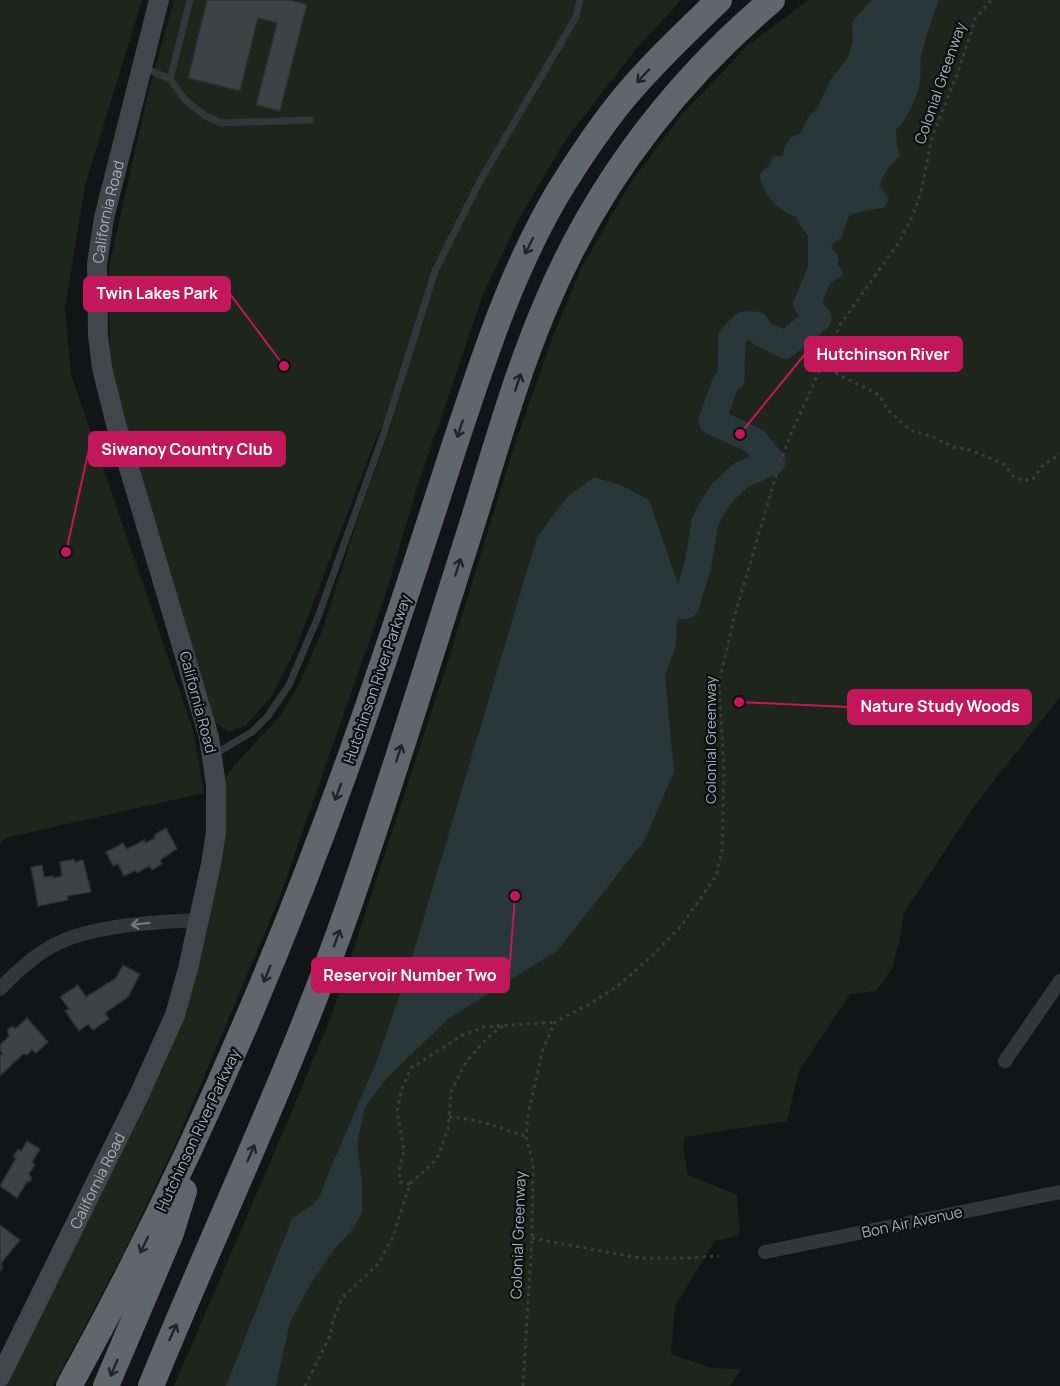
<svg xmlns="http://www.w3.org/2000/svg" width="1060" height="1386" viewBox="0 0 1060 1386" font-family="Manrope,sans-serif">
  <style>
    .green { fill: #1e251d }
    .water { fill: #29363a }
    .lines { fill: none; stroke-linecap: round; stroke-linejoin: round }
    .river { stroke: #29363a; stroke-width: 27 }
    .building { fill: #3f4245; stroke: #2d2e31; stroke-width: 1.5 }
    .path { stroke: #3a3e41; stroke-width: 3; stroke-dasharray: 3 4.5; stroke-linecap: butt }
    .lane { stroke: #34363a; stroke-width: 7 }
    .street { stroke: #34363a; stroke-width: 14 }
    .secondary { stroke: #42464a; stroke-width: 20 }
    .highway { stroke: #60666c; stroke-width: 26 }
    .oneway { stroke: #222527 }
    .oneway2 { stroke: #72787e }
    .labels { text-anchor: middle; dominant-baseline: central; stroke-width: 4.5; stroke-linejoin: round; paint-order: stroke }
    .street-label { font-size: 15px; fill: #a4aeb6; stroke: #0e0f10 }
    .leader { fill: none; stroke: #c2185b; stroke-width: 2 }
    .callout-dot { fill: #c2185b; stroke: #0e0f10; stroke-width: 2 }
    .callout { fill: #c2185b; stroke: #c2185b; stroke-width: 2 }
    .callout-label { font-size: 16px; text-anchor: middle; font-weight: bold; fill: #fff }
  </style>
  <rect width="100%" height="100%" fill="#131415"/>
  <path class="green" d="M0 0H142L85 186 65 308 71 374 193 730 204 793 5 838 0 844Z
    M174 0H681L637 48 566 139 519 219 484 292 417 488 385 596 279 899 176 1143 124 1252 53 1386H3L172 1042 193 990 221 853 225 779 232 768 281 715 300 682 322 631 358 518 392 422 379 431 294 653 271 697 245 726 229 732 215 723 119 407 110 359 109 267 148 93Z
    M808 0H1060V697L975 805 904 913 899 943 892 969 876 991 850 994 799 1071 787 1121 685 1137 683 1147 688 1175 737 1195 740 1235 715 1241 675 1306 671 1354 712 1368 741 1369 730 1386H174L289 1118 332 1014 444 674 513 450 553 336 581 268 631 182 683 113 747 46Z"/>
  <path class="water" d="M871 0H939C931 19 926 38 921 58 920 66 921 73 920 81 918 97 907 119 896 130L897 147 900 156 888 168 879 185 889 199 885 207C874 210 856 211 849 216L841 238 831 245 838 265 843 271V275L811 295 808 290V236L797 221V217C781 214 760 192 760 174L771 163 772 157 783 155 784 148 791 137 800 134 808 117 817 109 831 79 848 57 853 41 852 22Z
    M594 477 623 486 649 500 680 590 677 606 676 646 665 675 674 772 644 841 557 951 448 1019 388 1077 365 1107 357 1143 362 1181V1212L353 1229 336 1247 311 1283 290 1322 276 1386H226L292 1219C310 1204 319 1206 325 1181L376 1063 407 974 537 537 567 497Z"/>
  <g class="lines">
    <path class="river" d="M677 606 686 605 698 564 705 522 711 510 723 492 741 475 772 462 755 441 712 421 725 384 731 379 732 337 744 325H756L761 333 785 345 818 318 807 304 825 261"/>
  </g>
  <path class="building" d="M207 0H289L307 4 280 111 256 105 277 23 258 18 240 91 188 78Z
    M166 828 177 849 160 860 162 864 152 870 149 866 137 873 136 870 124 876 118 864 113 866 106 852 123 843 127 849 144 840 145 843 155 838 154 835Z
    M74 859 75 862 83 860 91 892 67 896 68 900 38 906 31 867 42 865 44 877 53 876V878L62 876 60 862Z
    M123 965 140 974 128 997 105 1013 109 1019 93 1030 88 1024 79 1031 65 1011 69 1009 60 997 78 985 86 997 116 978Z
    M27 1018 48 1042 36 1053 32 1050 27 1055 23 1054 0 1076V1056L3 1054 0 1051V1045L9 1036 7 1030 13 1026 15 1029Z
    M27 1141 40 1149 32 1162 35 1165 29 1174 32 1178 30 1182H27L17 1198 0 1186 16 1158 13 1157 18 1149 21 1151Z
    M0 1225 20 1240 0 1265 3 1267 0 1271Z"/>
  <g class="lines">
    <path class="path" d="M822 366 879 395 888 410 910 430 933 437 953 447 971 450 1004 464 1012 475 1021 480H1032L1043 465 1060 454
      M449 1117C479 1119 497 1127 525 1136
      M410 1184 400 1182 399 1172 404 1150 397 1111 402 1089 411 1068 463 1035 484 1027 555 1022
      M532 1238 639 1258H688L719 1256
      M305 1386 329 1338 333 1321 342 1298 378 1264 392 1239 410 1184 437 1159 448 1129 451 1092 466 1062 486 1039 504 1025
      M523 1386 532 1238 533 1164 526 1137 528 1114 543 1049 555 1022 593 1002 619 985 654 954 681 926 716 876 722 851 724 770 719 683 734 618 777 472 790 436 840 325 899 242 913 215 921 192 932 137 958 72 975 19 991 0"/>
    <path class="lane" d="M145 68 170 79 190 0
      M170 79 185 100 204 115 221 123 310 120
      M215 754 252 732 268 716 289 685 318 617 384 433 435 271 480 181 576 17 580 0"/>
    <path class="street" d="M0 989C16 972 33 956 54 945 92 925 156 922 199 920
      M1005 1061 1060 981
      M765 1252 1060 1192"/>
    <path class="secondary" id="s1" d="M0 1377 140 1093 175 1015 188 969 211 864 216 832V785L209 737 116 424 102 368 98 335 97 264 104 218 159 0"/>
    <path class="highway" d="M69 1386C182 1182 275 968 353 749 389 649 421 548 454 447 483 360 510 275 556 196 576 163 598 130 622 100 652 64 686 32 719 0
      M106 1386 171 1233 184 1191
      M151 1386C216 1226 291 1071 348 908 391 785 429 659 469 534 493 458 514 380 545 307 595 187 673 84 772 0"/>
  </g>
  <defs><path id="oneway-shaft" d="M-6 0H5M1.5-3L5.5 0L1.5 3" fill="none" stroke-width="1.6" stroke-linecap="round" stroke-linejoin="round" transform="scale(1.5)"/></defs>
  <g class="oneway">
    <use href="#oneway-shaft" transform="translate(643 76) rotate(133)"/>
    <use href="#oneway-shaft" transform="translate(529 246) rotate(117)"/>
    <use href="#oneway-shaft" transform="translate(518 382) rotate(-72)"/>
    <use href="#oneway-shaft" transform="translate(460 429) rotate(108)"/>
    <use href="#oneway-shaft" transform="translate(458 567) rotate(-72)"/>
    <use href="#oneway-shaft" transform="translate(399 753) rotate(-72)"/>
    <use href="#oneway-shaft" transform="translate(338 792) rotate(110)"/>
    <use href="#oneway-shaft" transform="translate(337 938) rotate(-70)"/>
    <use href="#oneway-shaft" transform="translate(267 974) rotate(112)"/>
    <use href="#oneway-shaft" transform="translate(251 1153) rotate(-67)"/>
    <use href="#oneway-shaft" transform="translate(144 1245) rotate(116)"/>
    <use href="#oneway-shaft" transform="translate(173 1332) rotate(-66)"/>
    <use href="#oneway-shaft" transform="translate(114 1368) rotate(113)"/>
  </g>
  <use class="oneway2" href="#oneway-shaft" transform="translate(140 924) rotate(173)"/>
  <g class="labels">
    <g class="street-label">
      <text transform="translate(940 83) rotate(-71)">Colonial Greenway</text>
      <text stroke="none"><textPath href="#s1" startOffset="1227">California Road</textPath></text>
      <text transform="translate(377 679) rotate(-71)">Hutchinson River Parkway</text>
      <text transform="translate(198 702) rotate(75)">California Road</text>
      <text transform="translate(710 740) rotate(-90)">Colonial Greenway</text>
      <text transform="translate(198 1130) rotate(-65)">Hutchinson River Parkway</text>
      <text stroke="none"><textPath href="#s1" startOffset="219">California Road</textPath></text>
      <text transform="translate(912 1222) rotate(-12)">Bon Air Avenue</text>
      <text transform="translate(518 1235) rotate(-88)">Colonial Greenway</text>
    </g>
  </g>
  <path class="leader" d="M284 366L230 294M740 434L805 354M66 552L89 449M739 702L848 707M515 896L509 975"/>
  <g class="callout-dot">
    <circle cx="284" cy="366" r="6"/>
    <circle cx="740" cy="434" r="6"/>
    <circle cx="66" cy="552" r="6"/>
    <circle cx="739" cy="702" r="6"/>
    <circle cx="515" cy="896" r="6"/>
  </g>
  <g class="callout">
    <rect x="84" y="277" width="146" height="34" rx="6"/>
    <rect x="805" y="337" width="157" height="34" rx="6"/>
    <rect x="89" y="432" width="196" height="34" rx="6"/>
    <rect x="848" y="690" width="183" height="34" rx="6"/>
    <rect x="312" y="958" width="197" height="34" rx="6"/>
  </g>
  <g class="callout-label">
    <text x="157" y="299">Twin Lakes Park</text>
    <text x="883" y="360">Hutchinson River</text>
    <text x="187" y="455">Siwanoy Country Club</text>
    <text x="940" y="712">Nature Study Woods</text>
    <text x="410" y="981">Reservoir Number Two</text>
  </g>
</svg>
